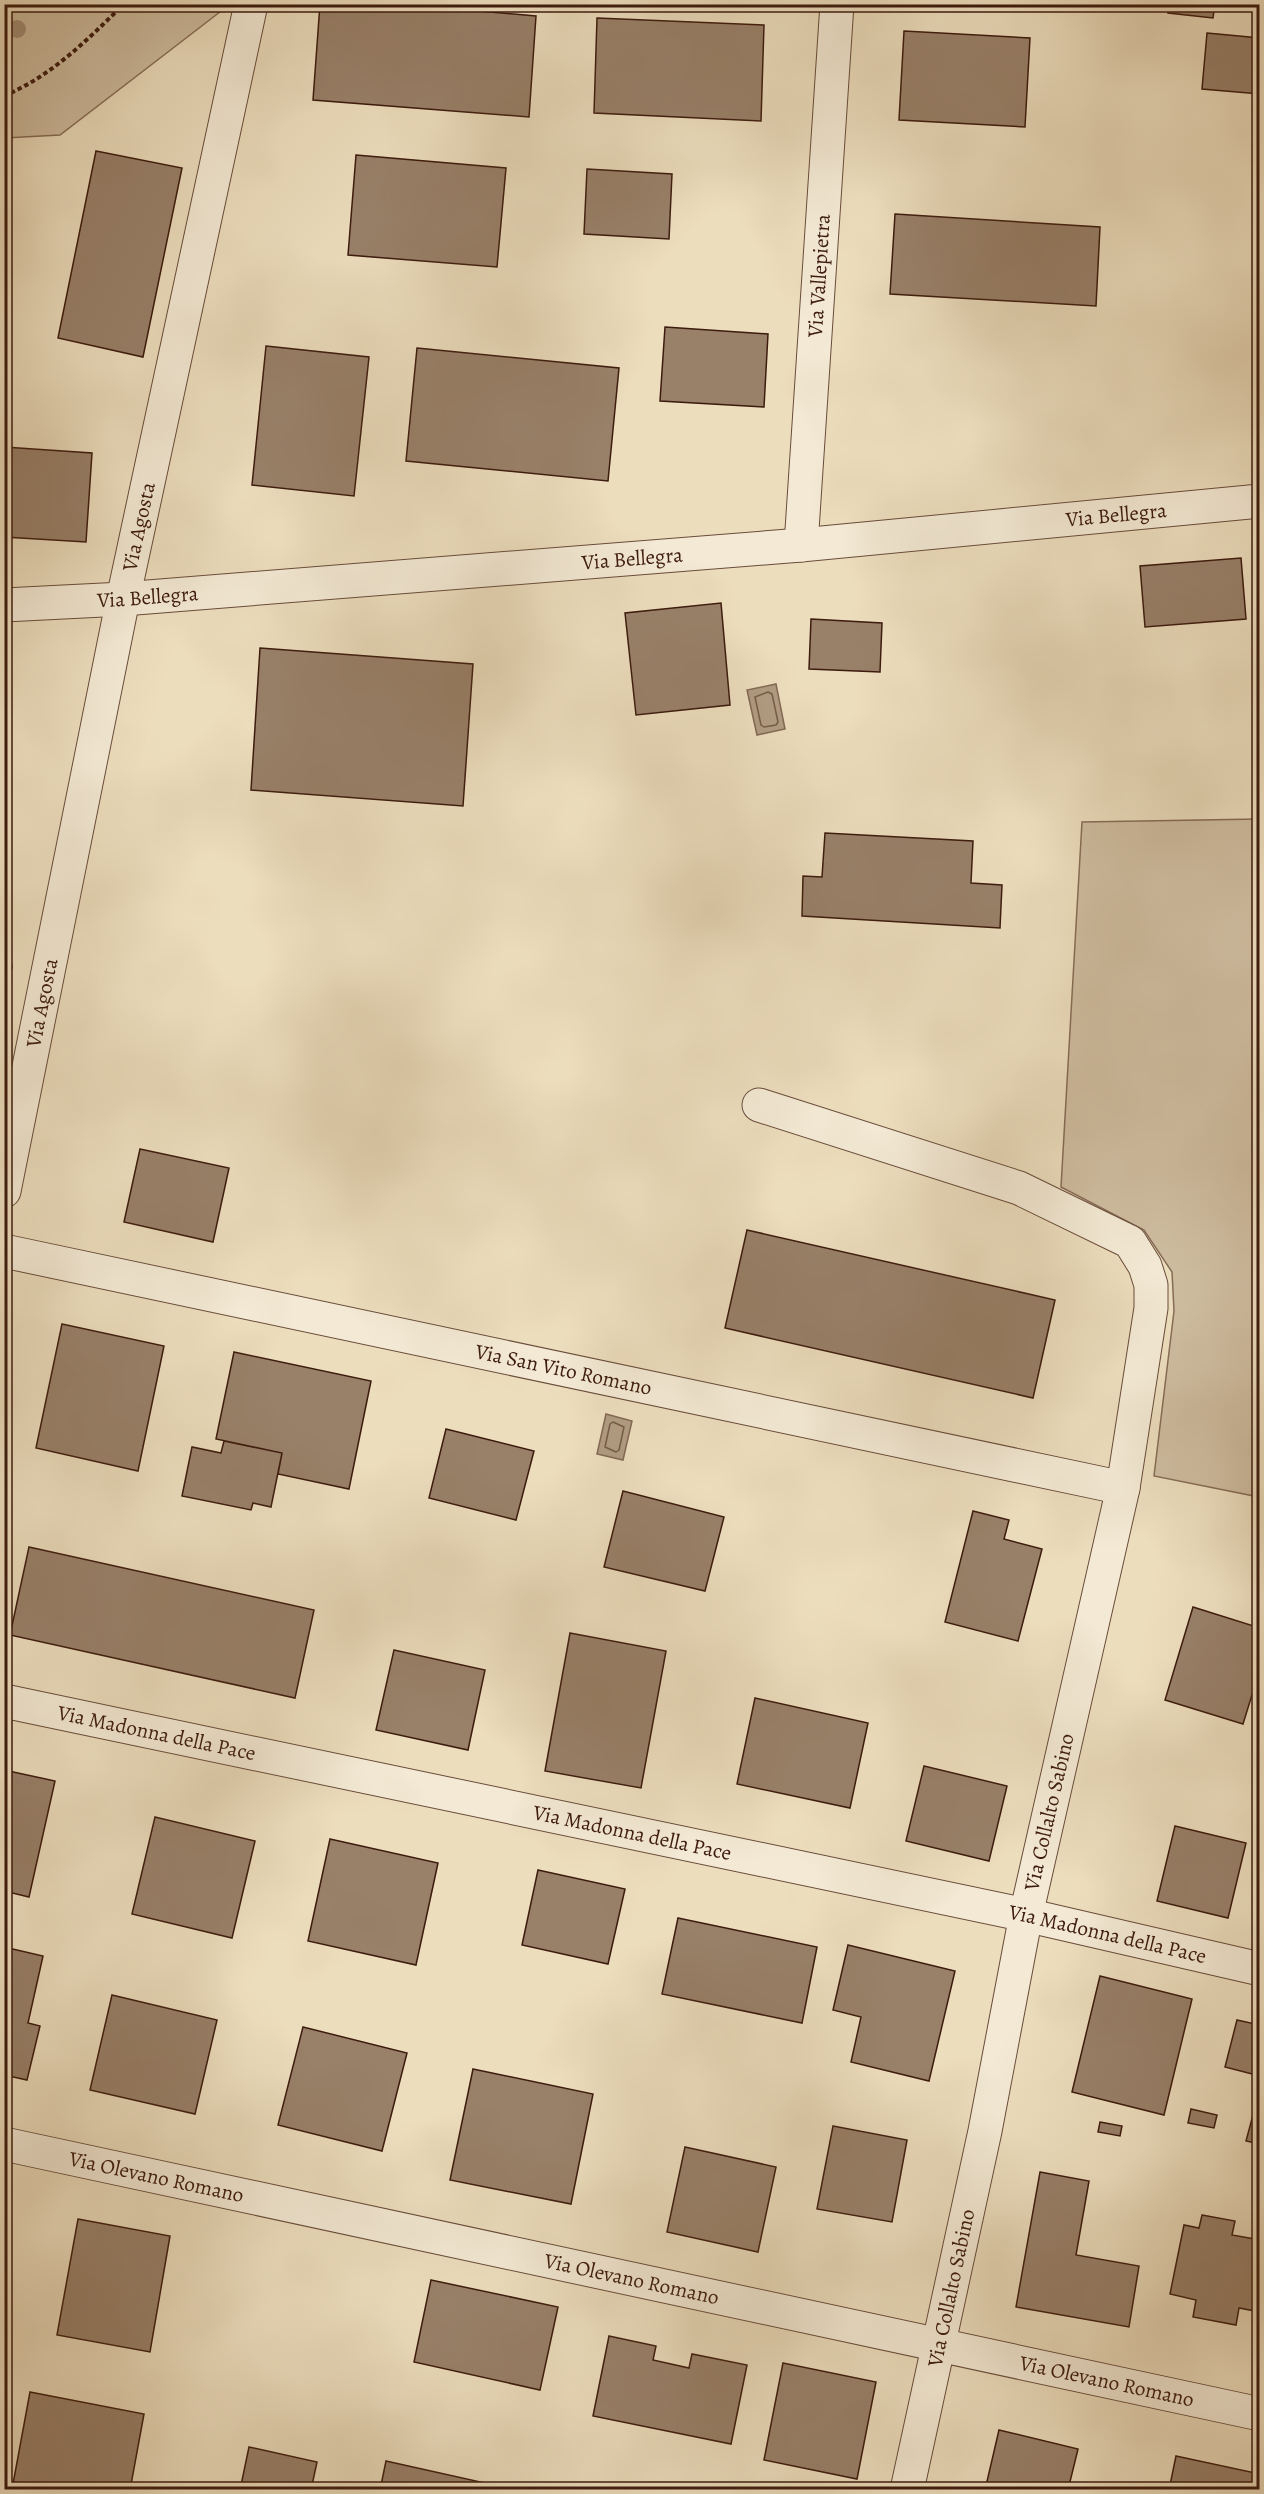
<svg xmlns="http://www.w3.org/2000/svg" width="1264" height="2494" viewBox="0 0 1264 2494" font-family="Alegreya,serif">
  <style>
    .green { fill: #cebc9f; stroke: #866c56; stroke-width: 1.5 }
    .water { fill: #b09b82; stroke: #826854; stroke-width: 1.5 }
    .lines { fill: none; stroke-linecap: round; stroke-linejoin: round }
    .shore { stroke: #765b48; stroke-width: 1.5 }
    .stream { stroke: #826854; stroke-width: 12 }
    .building { fill: #988069; stroke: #3d1b0e; stroke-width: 1.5 }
    .minor-casing { stroke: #694c3a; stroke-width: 35 }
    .path { stroke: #3d1b0e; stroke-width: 4; stroke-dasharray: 4.5 3; stroke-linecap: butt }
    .minor { stroke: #f3e9d4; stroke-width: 33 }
    .tree { fill: #a38d75 }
    .labels { text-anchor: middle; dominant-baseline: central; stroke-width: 4.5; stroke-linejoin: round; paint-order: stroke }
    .street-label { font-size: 21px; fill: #3d1b0e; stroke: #f3e9d4 }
  </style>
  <rect width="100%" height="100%" fill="#ecddbd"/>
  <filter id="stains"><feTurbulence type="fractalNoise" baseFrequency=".00333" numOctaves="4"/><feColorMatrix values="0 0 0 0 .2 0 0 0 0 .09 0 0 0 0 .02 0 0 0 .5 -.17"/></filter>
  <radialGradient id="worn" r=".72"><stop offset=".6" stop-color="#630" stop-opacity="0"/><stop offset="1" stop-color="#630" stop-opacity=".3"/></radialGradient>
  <path class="green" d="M5 4H229V5L60 135 5 138Z
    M1259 819H1260L1259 1497 1154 1476 1174 1311 1172 1272 1144 1230 1061 1187 1082 822Z"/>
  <path class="water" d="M776 684 785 729 757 735 747 690Z
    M606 1414 632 1421 623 1460 597 1454Z"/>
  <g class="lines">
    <path class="shore" d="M768 692 772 694 778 722 776 725 764 727 761 725 755 697Z
      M613 1422 624 1427 619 1450 616 1452 605 1447 610 1424Z"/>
    <path class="stream" d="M4 967H7"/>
  </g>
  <path class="building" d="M320 4H397L536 16 529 117 313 100Z
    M1169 4H1215L1213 18 1168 13Z
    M597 18 764 25 761 121 594 113Z
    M904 31 1030 38 1025 127 899 120Z
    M1207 33 1260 38V94L1202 89Z
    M96 151 182 168 143 357 58 338Z
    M356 155 506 168 497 267 348 255Z
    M587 169 672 174 669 239 584 234Z
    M895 214 1100 227 1096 306 890 294Z
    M665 327 768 334 764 407 660 401Z
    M266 346 369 357 354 496 252 485Z
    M417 348 619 368 608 481 406 461Z
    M4 447 92 453 86 542 4 537Z
    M1241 558 1246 619 1145 627 1140 566Z
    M721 603 730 705 636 715 625 613Z
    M811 619 882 623 880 672 809 669Z
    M260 648 473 664 463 806 251 790Z
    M825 833 973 841 971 883 1002 885 1000 928 802 916 803 876 822 877Z
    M140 1149 229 1168 213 1242 124 1222Z
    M747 1230 1055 1300 1033 1398 725 1328Z
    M62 1324 164 1346 138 1471 36 1448Z
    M234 1352 371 1381 349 1489 278 1474 282 1453 216 1439Z
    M446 1429 534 1451 516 1520 429 1498Z
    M224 1441 282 1453 271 1507 253 1503 251 1510 182 1496 192 1447 221 1453Z
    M623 1491 724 1517 705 1591 604 1567Z
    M973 1511 1009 1520 1004 1539 1042 1549 1018 1641 945 1622Z
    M29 1547 314 1610 295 1698 10 1635Z
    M1193 1607 1260 1628V1669L1243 1724 1165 1700Z
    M570 1633 666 1651 641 1788 545 1771Z
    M394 1650 485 1670 468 1750 376 1730Z
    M755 1698 868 1723 850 1808 737 1784Z
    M924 1766 1007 1786 989 1861 906 1841Z
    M4 1770 55 1781 29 1897 4 1891Z
    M155 1817 255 1841 232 1938 132 1914Z
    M1175 1826 1246 1843 1228 1918 1157 1901Z
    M330 1839 438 1863 416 1965 308 1941Z
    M538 1870 625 1889 608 1964 522 1945Z
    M678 1918 817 1947 802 2023 662 1994Z
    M848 1945 955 1971 929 2081 851 2062 861 2017 833 2010Z
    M4 1947 43 1956 28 2023 40 2026 27 2080 4 2075Z
    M1100 1976 1192 1999 1164 2115 1072 2092Z
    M112 1995 217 2020 195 2114 90 2090Z
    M1237 2020 1260 2025V2076L1225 2067Z
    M303 2027 407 2053 382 2151 278 2125Z
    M473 2069 593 2094 571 2204 450 2180Z
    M1260 2089V2144L1246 2141Z
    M1191 2109 1217 2115 1214 2128 1188 2123Z
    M1100 2122 1122 2126 1120 2136 1098 2132Z
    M833 2126 907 2140 892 2222 817 2209Z
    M685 2147 776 2167 758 2252 667 2232Z
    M1040 2172 1089 2181 1076 2255 1139 2266 1129 2327 1016 2307Z
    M1202 2215 1235 2221 1232 2235 1260 2240V2312L1239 2308 1236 2325 1193 2317 1196 2300 1170 2294 1184 2225 1199 2228Z
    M78 2219 170 2236 150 2352 57 2335Z
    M4 2271 10 2272 4 2301Z
    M431 2280 558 2307 540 2390 414 2362Z
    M609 2336 656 2346 653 2360 689 2368 692 2354 747 2365 731 2444 593 2416Z
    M783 2363 876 2382 857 2479 764 2460Z
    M30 2392 144 2414 130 2490H41L13 2484Z
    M999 2430 1078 2449 1068 2490H985Z
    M249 2447 317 2462 311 2490H240Z
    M1176 2456 1260 2474 1257 2490H1169Z
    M386 2461 503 2487V2490H380Z"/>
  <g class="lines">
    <defs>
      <g id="minor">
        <path id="s1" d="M801 545 837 4"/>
        <path id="s2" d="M4 605 123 599 801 545 1260 501"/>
        <path d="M759 1105 1019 1188 1130 1242 1145 1266 1151 1285V1308L1123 1488 1026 1915 985 2131 907 2490"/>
        <path id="s3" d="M4 1191 123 599 251 4"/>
        <path id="s4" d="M4 1251 1123 1488"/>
        <path id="s5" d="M4 1701 1026 1915 1260 1969"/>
        <path id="s6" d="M4 2144 1260 2414"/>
      </g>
    </defs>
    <use href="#minor" class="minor-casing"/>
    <path class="path" d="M4 96C53 75 87 40 124 4"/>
    <use href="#minor" class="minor"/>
  </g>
  <circle class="tree" cx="17" cy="29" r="9"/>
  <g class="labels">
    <g class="street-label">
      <text stroke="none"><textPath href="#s1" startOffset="270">Via Vallepietra</textPath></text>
      <text stroke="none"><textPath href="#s2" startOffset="1116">Via Bellegra</textPath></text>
      <text stroke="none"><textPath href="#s3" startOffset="678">Via Agosta</textPath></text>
      <text stroke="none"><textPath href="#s2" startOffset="630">Via Bellegra</textPath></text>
      <text stroke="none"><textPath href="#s2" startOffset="144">Via Bellegra</textPath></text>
      <text stroke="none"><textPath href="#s3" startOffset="192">Via Agosta</textPath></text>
      <text stroke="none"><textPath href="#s4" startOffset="572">Via San Vito Romano</textPath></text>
      <text stroke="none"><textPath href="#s5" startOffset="156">Via Madonna della Pace</textPath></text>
      <text transform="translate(1049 1812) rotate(-77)">Via Collalto Sabino</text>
      <text stroke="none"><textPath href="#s5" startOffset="642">Via Madonna della Pace</textPath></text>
      <text stroke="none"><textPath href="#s5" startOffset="1128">Via Madonna della Pace</textPath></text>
      <text stroke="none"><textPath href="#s6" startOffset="156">Via Olevano Romano</textPath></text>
      <text stroke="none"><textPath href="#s6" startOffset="642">Via Olevano Romano</textPath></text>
      <text transform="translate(951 2288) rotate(-78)">Via Collalto Sabino</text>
      <text stroke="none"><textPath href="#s6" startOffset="1128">Via Olevano Romano</textPath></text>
    </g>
  </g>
  <rect width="1264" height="2494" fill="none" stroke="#ecddbd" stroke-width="24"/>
  <rect x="6" y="6" width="1252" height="2482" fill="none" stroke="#3d1b0e" stroke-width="3"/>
  <rect x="12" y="12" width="1240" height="2470" fill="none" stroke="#3d1b0e" stroke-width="1.5"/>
  <rect width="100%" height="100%" filter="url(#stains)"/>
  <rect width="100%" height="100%" fill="url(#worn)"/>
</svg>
